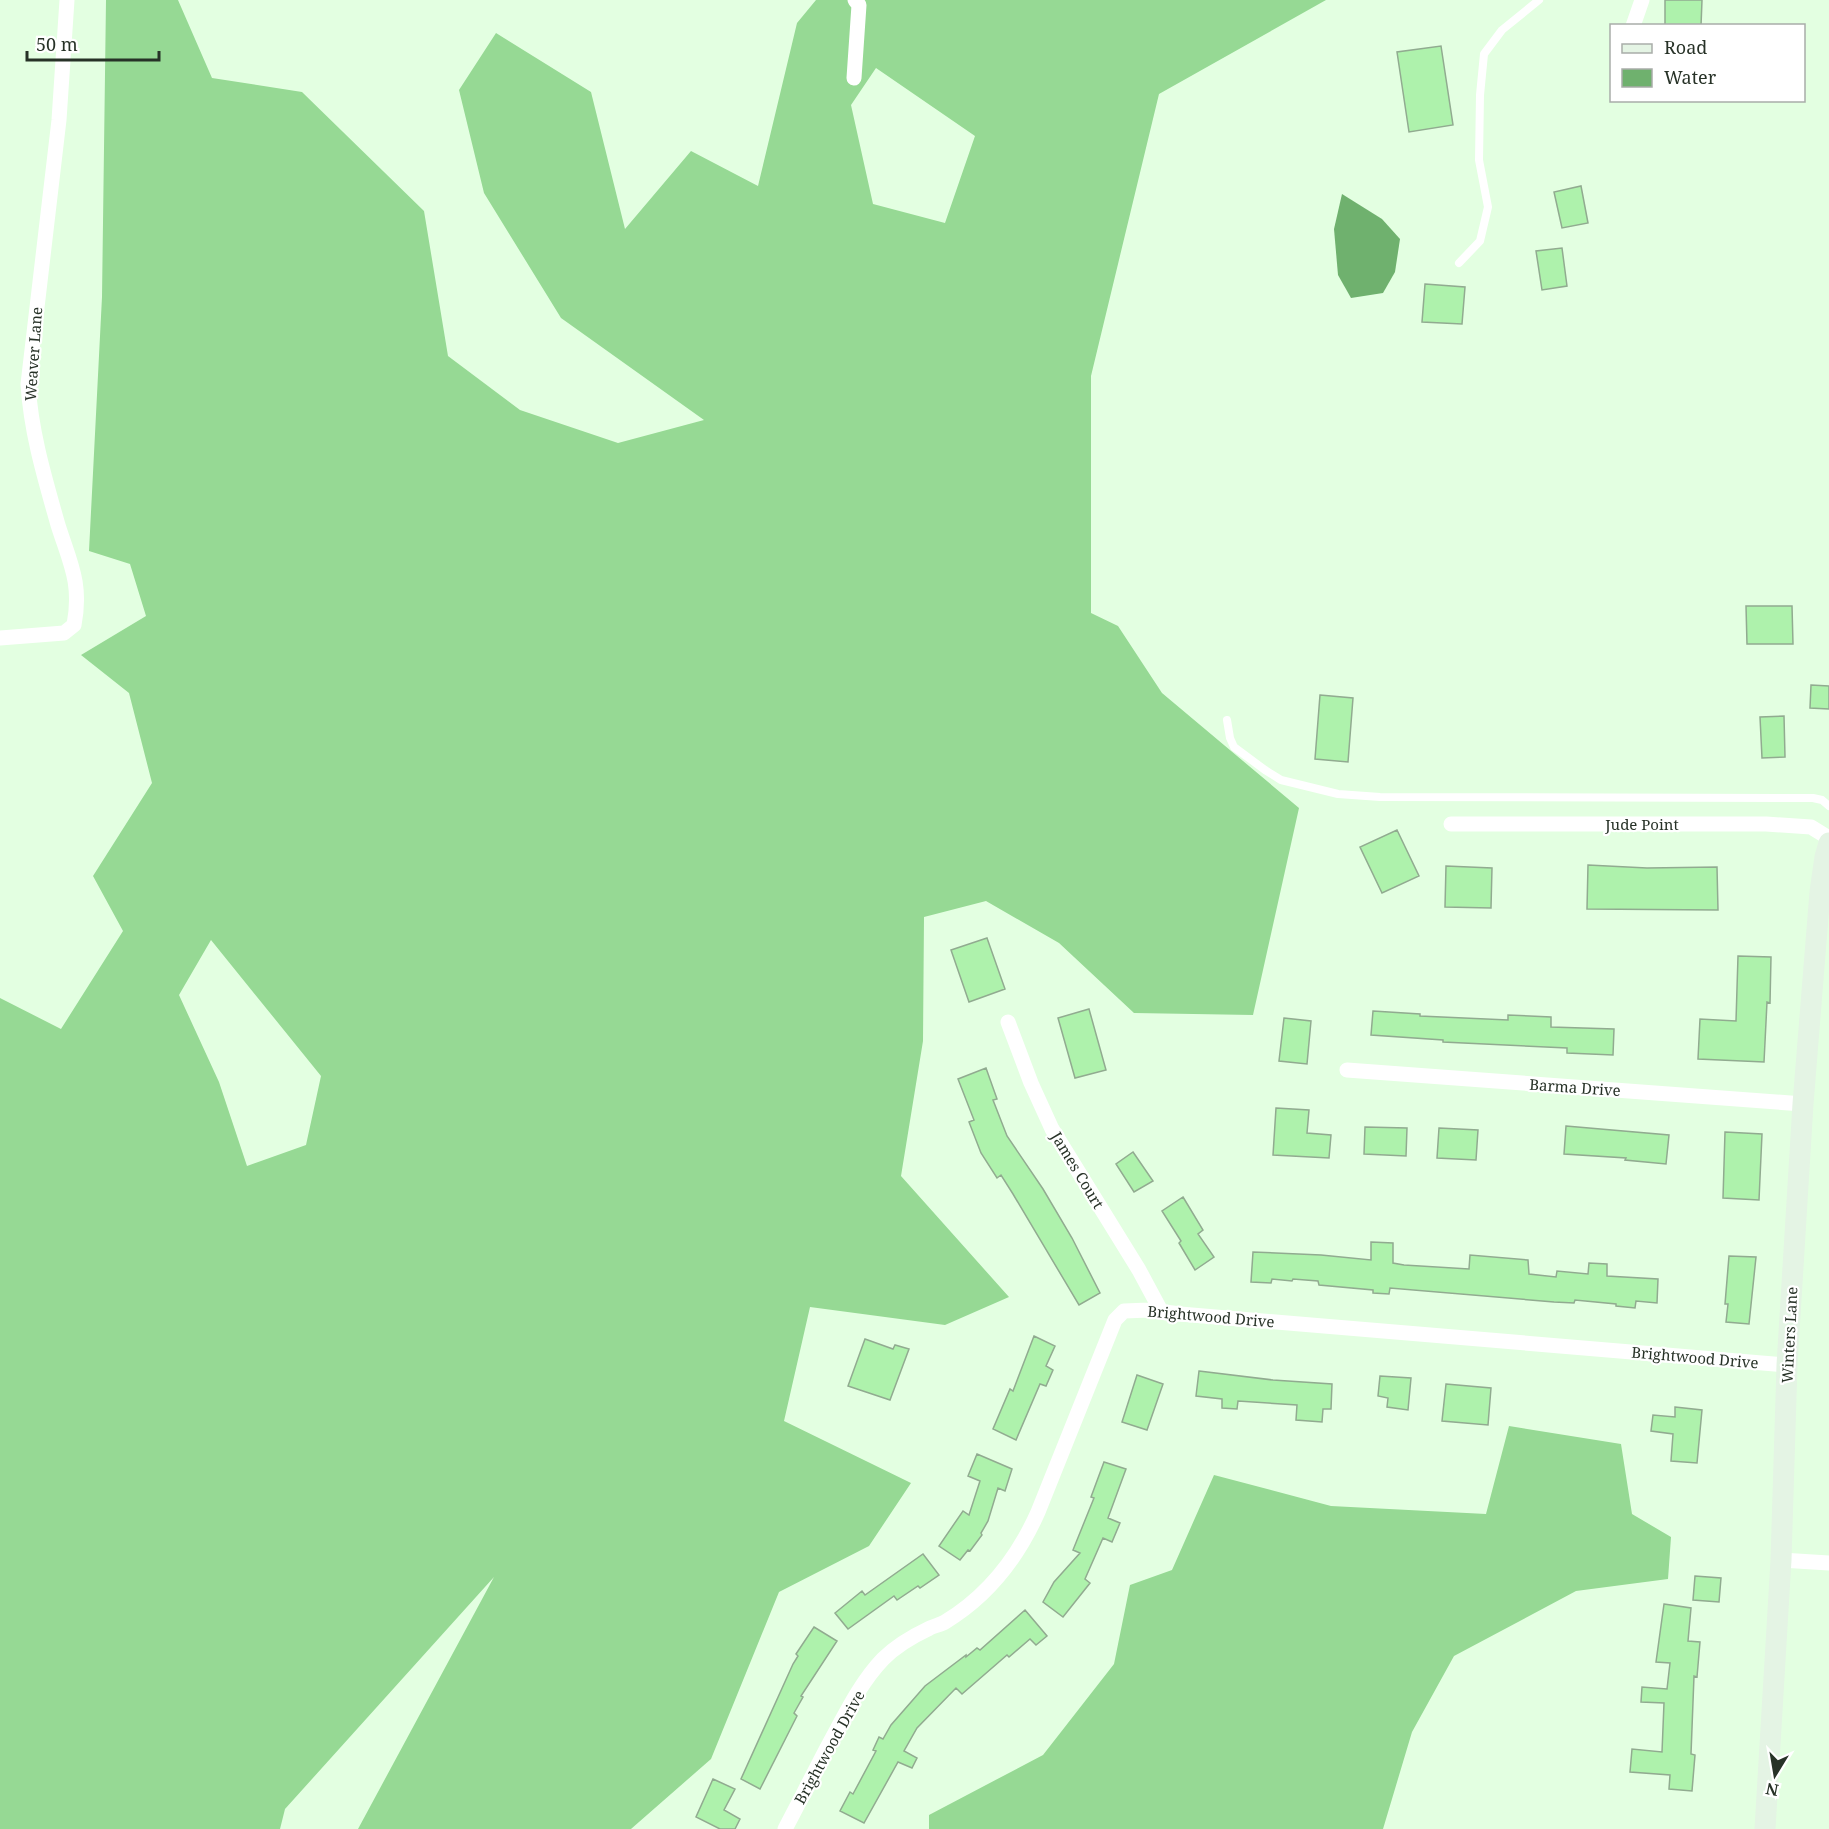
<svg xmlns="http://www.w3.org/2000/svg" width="1829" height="1829" viewBox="0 0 1829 1829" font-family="'Noto Serif',serif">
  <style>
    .forest { fill: #96d994; fill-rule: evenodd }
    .water { fill: #6fb16e }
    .building { fill: #aef2ac; stroke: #91ab90; stroke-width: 1.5 }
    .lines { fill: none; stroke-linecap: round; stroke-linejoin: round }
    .lane { stroke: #fff; stroke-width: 8 }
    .street { stroke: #fff; stroke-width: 15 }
    .secondary { stroke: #e4f4e4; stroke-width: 21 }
    .labels { text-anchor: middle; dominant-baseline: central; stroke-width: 4.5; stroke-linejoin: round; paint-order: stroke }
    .street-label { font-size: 15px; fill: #273227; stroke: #fff }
  </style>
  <rect width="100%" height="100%" fill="#e3ffe1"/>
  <path class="forest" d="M106 0H178L212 78 302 92 424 211 448 356 520 410 618 443 704 420 561 318 484 193 459 90 496 33 591 92 625 229 691 151 758 186 797 23 816 0H1326L1159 94 1091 376V613L1118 626 1162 693 1299 808 1253 1015 1134 1013 1059 943 986 901 924 917 923 1041 901 1176 1009 1297 945 1325 810 1307 784 1421 911 1483 869 1546 779 1592 711 1759 631 1829H358L494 1577 285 1809 280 1829H0V998L61 1029 123 931 93 876 152 783 129 693 81 655 146 616 130 564 89 551 102 297ZM876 68 975 136 945 223 873 204 851 105ZM211 940 321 1076 306 1145 247 1166 219 1082 179 995Z
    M1509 1426 1621 1444 1632 1514 1671 1537 1668 1579 1576 1591 1454 1656 1412 1732 1383 1829H929V1815L1043 1755 1114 1664 1130 1585 1172 1570 1214 1475 1331 1506 1486 1514Z"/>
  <path class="water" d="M1342 194 1382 219 1400 239 1395 272 1383 293 1351 298 1338 275 1334 229Z"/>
  <path class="building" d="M1665 0H1702L1701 26H1665Z
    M1441 46 1453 125 1409 132 1397 52Z
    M1581 186 1588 223 1562 228 1554 192Z
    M1562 248 1567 286 1542 290 1536 251Z
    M1425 284 1465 287 1462 324 1422 322Z
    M1746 606H1792L1793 644H1747Z
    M1811 685 1829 686V709L1810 708Z
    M1320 695 1353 698 1348 762 1315 759Z
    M1784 716 1785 757 1762 758 1760 717Z
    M1397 830 1419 876 1382 893 1360 847Z
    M1588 865 1647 868 1717 867 1718 910 1587 909Z
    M1446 866 1492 868 1491 908 1445 907Z
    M987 938 1005 989 969 1002 951 950Z
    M1738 956 1771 957 1770 1003 1767 1002 1764 1062 1698 1059 1700 1019 1736 1021Z
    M1089 1009 1106 1070 1075 1078 1058 1018Z
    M1373 1011 1420 1014V1016L1508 1020V1015L1551 1017V1027L1614 1029 1613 1055 1567 1053V1048L1443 1042V1040L1371 1035Z
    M1284 1018 1311 1021 1307 1064 1279 1061Z
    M986 1068 997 1099 993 1100 1007 1136 1043 1189 1072 1238 1100 1293 1079 1305 1013 1194 1001 1175 997 1178 981 1153 969 1122 974 1120 958 1079Z
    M1276 1108 1309 1110 1307 1133 1331 1135 1329 1158 1273 1155Z
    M1566 1126 1669 1135 1666 1164 1625 1160 1626 1158 1564 1154Z
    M1365 1127 1407 1128 1406 1156 1364 1154Z
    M1439 1128 1478 1130 1476 1160 1437 1158Z
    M1725 1132 1762 1134 1759 1200 1723 1198Z
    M1133 1152 1153 1181 1134 1192 1116 1164Z
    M1183 1197 1203 1230 1198 1234 1214 1257 1195 1270 1179 1243 1181 1241 1162 1211Z
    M1371 1242 1393 1243V1263L1404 1265 1469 1269 1470 1255 1528 1260 1529 1274 1556 1277 1557 1271 1588 1274 1589 1263 1607 1264V1276L1658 1279 1657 1303 1636 1301 1635 1308 1616 1306V1304L1575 1300 1574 1303 1554 1302 1390 1288 1389 1294 1373 1293V1290L1319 1285 1318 1281 1293 1279 1292 1281 1272 1279 1271 1283 1251 1282 1253 1252 1321 1255 1371 1260Z
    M1729 1256 1756 1257 1749 1324 1726 1322 1728 1304H1725Z
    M1034 1336 1055 1346 1046 1366 1053 1370 1046 1386 1040 1384 1016 1440 993 1429 1010 1389 1013 1391Z
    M865 1339 893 1349 895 1345 909 1349 890 1400 848 1386Z
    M1199 1371 1273 1380 1332 1384 1331 1409H1323L1322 1422 1296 1420 1297 1405 1238 1401 1237 1409 1222 1408V1399L1196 1396Z
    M1137 1375 1163 1384 1147 1430 1122 1422Z
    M1380 1376 1411 1378 1408 1410 1387 1407 1388 1398 1378 1396Z
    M1446 1384 1491 1388 1488 1425 1442 1421Z
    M1675 1407 1702 1410 1697 1463 1671 1461 1673 1434 1651 1431 1653 1415 1675 1417Z
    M977 1454 1012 1469 1005 1491 998 1488 988 1521 981 1533 982 1535 970 1551 968 1550 960 1560 939 1546 963 1511 969 1515 980 1481 968 1476Z
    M1104 1462 1126 1469 1108 1518 1120 1523 1112 1542 1103 1538 1085 1579 1090 1583 1063 1617 1043 1602 1054 1582 1080 1553 1073 1550 1094 1498 1091 1497Z
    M923 1554 939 1575 920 1588 918 1586 897 1600 894 1596 848 1629 835 1613 862 1591 865 1595Z
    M1695 1576 1721 1578 1719 1602 1693 1600Z
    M1664 1604 1691 1608 1688 1641 1700 1642 1697 1677 1694 1676 1691 1754 1695 1755 1692 1791 1669 1789 1670 1775 1630 1772 1632 1749 1662 1752 1664 1703 1641 1702 1642 1687 1667 1689 1670 1663 1656 1662Z
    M1025 1610 1047 1636 1036 1645 1030 1639 1009 1657 1007 1655 962 1694 956 1688 917 1728 904 1751 917 1758 912 1768 898 1762 864 1823 840 1811 850 1792 853 1794 876 1751 873 1750 879 1737 883 1739 891 1725 925 1686 966 1655V1657L977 1648 980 1650Z
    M814 1627 837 1641 801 1696 803 1697 794 1713 797 1716 760 1789 741 1779 793 1664 798 1656 796 1654Z
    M713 1779 735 1789 724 1810 740 1819 735 1829H720L696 1817Z"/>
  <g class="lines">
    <path class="lane" d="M1459 263 1480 241 1488 207 1479 160 1480 95 1484 54 1502 30 1539 0
      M1227 720 1230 738 1234 747 1265 770 1281 780 1338 794 1380 797 1813 798 1822 800 1829 806"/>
    <path class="street" d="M1633 26 1642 0
      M854 78 859 5 855 0
      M0 638 64 633 74 625C82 583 70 563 58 525 45 479 31 433 28 384L59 120 67 0
      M1451 824H1766L1811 827 1829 838
      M1008 1022 1031 1083 1052 1129 1139 1270 1161 1311
      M1347 1070 1803 1104
      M1781 1560 1829 1563
      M785 1829C800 1801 814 1772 829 1744 845 1715 860 1683 883 1659 896 1646 911 1637 928 1629 933 1626 940 1625 945 1622 988 1596 1018 1557 1038 1512L1115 1320 1124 1311 1149 1310 1180 1314 1787 1365"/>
    <path class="secondary" d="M1765 1829 1781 1560 1787 1365 1803 1104 1820 892 1825 857 1829 843"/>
  </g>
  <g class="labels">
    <g class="street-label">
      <text transform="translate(33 354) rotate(-86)">Weaver Lane</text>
      <text x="1642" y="824">Jude Point</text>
      <text transform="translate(1575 1087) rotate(4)">Barma Drive</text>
      <text transform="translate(1078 1170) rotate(59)">James Court</text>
      <text transform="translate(1211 1316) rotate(5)">Brightwood Drive</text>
      <text transform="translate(1789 1335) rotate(-87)">Winters Lane</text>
      <text transform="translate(1695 1357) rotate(5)">Brightwood Drive</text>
      <text transform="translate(829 1747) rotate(-61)">Brightwood Drive</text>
    </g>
  </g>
  <rect x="1610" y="24" width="195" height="78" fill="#ffffff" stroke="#a9ada9" stroke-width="1.5"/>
  <rect x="1622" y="44" width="30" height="9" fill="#e4f4e4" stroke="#a9ada9" stroke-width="1.5"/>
  <text x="1664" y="54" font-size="18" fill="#273227">Road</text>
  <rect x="1622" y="69" width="30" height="18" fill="#6fb16e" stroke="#a9ada9" stroke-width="1.5"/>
  <text x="1664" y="84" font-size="18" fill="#273227">Water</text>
  <g transform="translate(1775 1775) rotate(191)" stroke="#ffffff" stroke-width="4.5" paint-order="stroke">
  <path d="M0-4.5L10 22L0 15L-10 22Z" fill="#273227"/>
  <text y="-9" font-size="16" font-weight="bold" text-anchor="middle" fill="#273227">N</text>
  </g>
  <path d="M27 51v9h132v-9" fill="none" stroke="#273227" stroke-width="3"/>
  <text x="36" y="51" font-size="18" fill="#273227" stroke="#ffffff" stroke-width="4.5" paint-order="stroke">50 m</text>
</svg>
